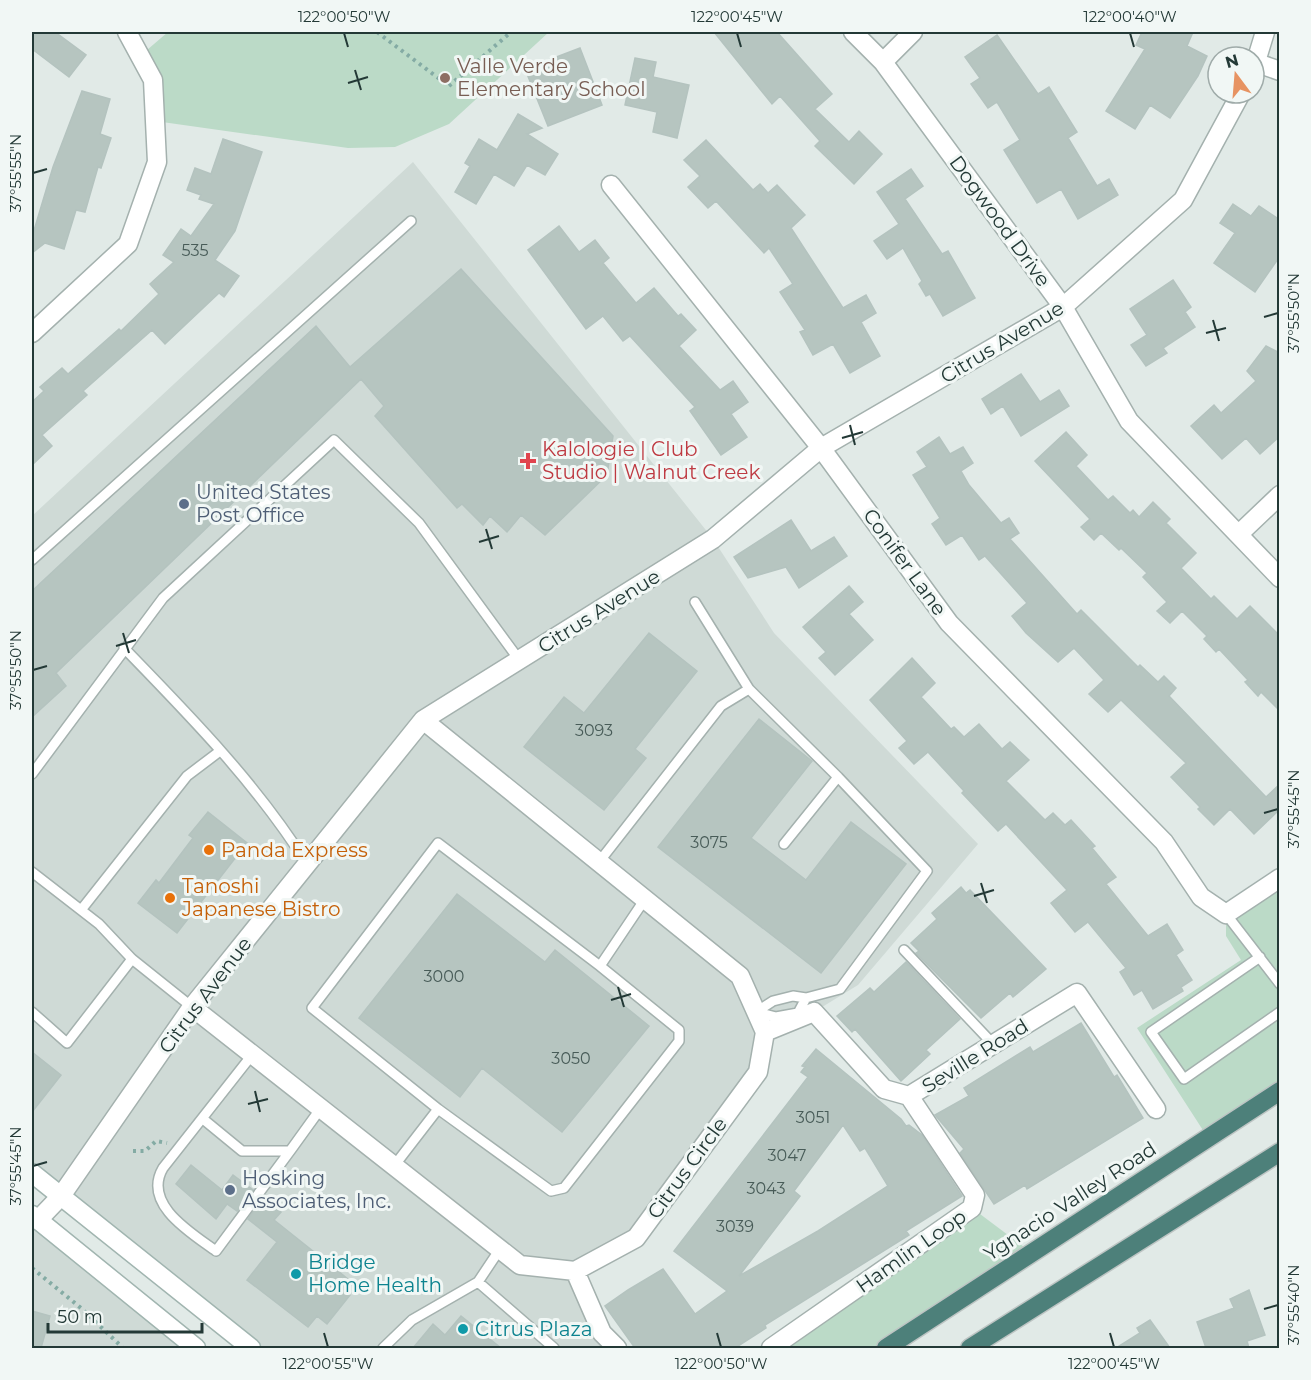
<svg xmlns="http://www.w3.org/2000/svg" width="1311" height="1380" viewBox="0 0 1311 1380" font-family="Montserrat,sans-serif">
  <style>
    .built { fill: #cfdad6 }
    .green { fill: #bbdac7 }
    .building { fill: #b6c5c0; stroke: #b4c3bf; stroke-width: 1.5; fill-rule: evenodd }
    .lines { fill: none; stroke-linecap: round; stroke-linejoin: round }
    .service-casing { stroke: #a4b1ae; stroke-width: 12 }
    .minor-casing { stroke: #a4b1ae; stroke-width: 21 }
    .secondary-casing { stroke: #a1b5b0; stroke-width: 21 }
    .trunk-casing { stroke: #bdc4c3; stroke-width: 21 }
    .path { stroke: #84aba4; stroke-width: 4; stroke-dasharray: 3 4.5; stroke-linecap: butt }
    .service { stroke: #fff; stroke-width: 9 }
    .minor { stroke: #fff; stroke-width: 18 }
    .secondary { stroke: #fff; stroke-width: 18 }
    .trunk { stroke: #4d807a; stroke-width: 18 }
    .ticks { fill: none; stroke: #233936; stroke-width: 2 }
    .education-dot { fill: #8d6e63; stroke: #f1f7f5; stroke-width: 2 }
    .health-dot { fill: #e0444e; stroke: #f1f7f5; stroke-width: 2 }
    .service-dot { fill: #5c6f8a; stroke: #f1f7f5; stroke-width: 2 }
    .food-dot { fill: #e8710a; stroke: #f1f7f5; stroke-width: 2 }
    .culture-dot { fill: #0f9aa8; stroke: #f1f7f5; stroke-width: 2 }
    .labels { text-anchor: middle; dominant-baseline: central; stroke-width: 6; stroke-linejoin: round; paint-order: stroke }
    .number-label { font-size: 16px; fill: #485c58 }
    .education-label { font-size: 20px; fill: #785e54; stroke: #f1f7f5; text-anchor: start }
    .street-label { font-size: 20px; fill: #233936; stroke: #f1f7f5 }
    .health-label { font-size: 20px; fill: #be3a42; stroke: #f1f7f5; text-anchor: start }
    .service-label { font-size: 20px; fill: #4e5e75; stroke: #f1f7f5; text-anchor: start }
    .food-label { font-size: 20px; fill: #c56008; stroke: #f1f7f5; text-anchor: start }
    .culture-label { font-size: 20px; fill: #0d838f; stroke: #f1f7f5; text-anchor: start }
    .neatline { fill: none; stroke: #233936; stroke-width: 2 }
    .ticks-label { font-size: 15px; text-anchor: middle; fill: #233936 }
  </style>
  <rect width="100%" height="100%" fill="#e1eae7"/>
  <path class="built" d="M413 162 713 539 774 633 978 844 858 985 814 1012 765 1032 758 1072 636 1238 575 1271 617 1348H251L32 1173V516Z
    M32 1215 196 1348H32Z"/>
  <path class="green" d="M168 32H549L449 124 395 147 348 148 155 121 140 56Z
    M1279 878V1091L1208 1138 1137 1028 1241 960 1226 936V914Z
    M972 1208 1032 1253 886 1348H771Z"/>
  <path class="building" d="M32 32H55L86 55 69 77 32 49Z
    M714 32H777L832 94 815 109 849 142 859 131 882 154 854 184 815 146 820 141 780 96 772 104Z
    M1142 32H1193L1187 46 1207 56 1198 76 1170 118 1150 105 1135 129 1106 111 1145 49 1136 45Z
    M997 35 1038 94 1049 87 1077 132 1068 138 1097 186 1109 179 1118 195 1078 219 1061 189 1037 203 1004 150 1020 140 997 102 988 108 971 84 980 78 965 57Z
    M580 48 602 105 548 126 525 69Z
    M635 58 656 62 653 77 689 85 677 138 653 132 657 112 625 105Z
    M82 91 110 99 100 134 111 138 101 168 98 167 85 212 76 210 64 249 45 243 32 253V237L53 167Z
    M518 114 542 128 527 134 558 154 545 175 527 165 514 186 494 174 476 204 455 192 470 166 465 163 479 139 497 150Z
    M223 139 262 152 235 231 215 260 239 276 224 297 219 293 165 344 152 330 83 391 87 395 42 435 52 446 32 465V402L44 391 40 387 62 368 68 374 119 329 121 331 159 294 150 284 174 262 163 255 181 229 191 236 214 204 199 199 201 195 187 190 195 168 211 174Z
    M706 140 753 190 760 184 768 193 777 185 805 215 791 228 843 308 866 295 876 313 861 322 880 356 850 373 833 344 813 355 800 332 805 330 780 292 793 284 769 248 764 253 716 201 708 208 688 187 700 176 684 160Z
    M911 169 923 186 905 199 942 254 948 251 975 298 943 316 930 294 926 296 919 284 922 281 903 248 887 259 874 241 899 224 877 192Z
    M1233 204 1251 216 1259 206 1280 220V256L1255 292 1214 263 1235 233 1220 223Z
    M559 226 579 252 595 240 609 258 603 263 636 303 654 288 678 316 681 314 696 330 679 346 720 390 733 381 748 402 731 414 747 437 721 455 690 411 695 407 630 336 623 341 603 316 586 329 528 250Z
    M461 269 613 436 607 475 545 535 521 515 507 532 490 516 483 525 462 504 457 508 375 416 384 406 361 379 56 673 66 686 32 717V591L316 326 350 367Z
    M1173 280 1191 307 1185 312 1195 327 1163 348 1167 353 1146 366 1131 345 1147 335 1130 309Z
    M1266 346 1280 353V436L1260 454 1246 438 1222 459 1191 426 1214 405 1221 413 1256 381 1247 371Z
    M1021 374 1040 402 1059 390 1069 406 1021 436 1003 406 991 414 982 399Z
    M1066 432 1087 455 1076 466 1108 500 1113 496 1130 513 1133 510 1139 517 1153 502 1170 519 1166 523 1196 553 1181 568 1211 599 1214 596 1237 619 1250 606 1280 636V711L1261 692 1258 696 1245 682 1248 680 1219 649 1216 652 1204 639 1207 636 1182 611 1170 623 1157 611 1167 602 1143 577 1147 573 1121 548 1119 550 1101 533 1094 540 1081 527 1090 519 1035 461Z
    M939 437 950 454 963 447 973 463 961 471 969 485 1001 523 1009 518 1019 533 1010 539 1077 614 1081 610 1138 667 1140 665 1158 682 1164 676 1176 688 1169 696 1266 797 1280 784V809L1254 834 1230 809 1214 825 1198 809 1200 807 1171 777 1186 763 1121 700 1108 712 1089 694 1104 680 1074 648 1058 662 1026 633 1012 616 1027 603 985 556 979 560 962 535 946 545 932 524 940 518 913 475 927 467 917 452Z
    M791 520 811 551 834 537 847 556 799 588 786 567 748 578 734 557Z
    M849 586 863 602 849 614 873 640 835 675 819 658 826 652 803 627Z
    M649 633 697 671 635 749 646 758 604 810 524 747 564 697 584 713Z
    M912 658 935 683 921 697 951 729 954 727 964 737 979 724 1002 749 1010 742 1029 760 1006 781 1045 820 1053 813 1065 825 1071 820 1095 846 1092 848 1116 877 1106 884 1148 936 1167 924 1183 950 1176 955 1192 980 1181 987 1183 991 1153 1009 1142 990 1134 995 1120 972 1126 968 1088 922 1075 932 1051 903 1067 890 1006 824 998 831 962 793 964 791 928 752 914 764 899 748 907 741 870 700Z
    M759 719 812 761 751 838 806 880 851 822 906 864 821 973 658 847Z
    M208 812 247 843 177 933 138 903 156 880 159 883 193 838 189 835Z
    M961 887 966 893 970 890 1046 969 1013 997 1010 993 981 1018 916 953 919 951 911 943 937 919 932 913Z
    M457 894 545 962 555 950 649 1026 562 1132 482 1068 460 1097 359 1018Z
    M906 962 960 1019 926 1050 930 1054 901 1081 855 1029 852 1032 837 1016 870 988 874 992Z
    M1081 1023 1114 1077 1117 1075 1143 1118 1027 1189 1025 1185 994 1204 960 1153 964 1149 935 1115 969 1096 964 1088 1030 1047 1033 1052Z
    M816 1049 901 1119 906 1126 909 1125 922 1135 962 1196 906 1231 909 1235 765 1325 766 1328 735 1348H635L605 1306 628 1290 663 1269 695 1314 727 1291 674 1251 808 1077 801 1072 805 1067 802 1066ZM843 1125 860 1151 865 1148 888 1186 818 1231 739 1276 800 1196 794 1191Z
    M32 1052 61 1075 32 1112Z
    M191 1165 222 1190 233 1175 253 1190 237 1211 227 1204 216 1219 176 1184Z
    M263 1198 281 1212 274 1220 353 1283 346 1291 350 1295 327 1324 317 1316 308 1327 247 1280 277 1242 248 1219Z
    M1249 1290 1265 1335 1247 1341 1249 1348H1206L1197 1322 1234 1308 1230 1299Z
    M32 1311 50 1316 41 1348H32Z
    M461 1316 501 1348H413L433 1324 445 1335Z
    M1150 1320 1170 1348H1116L1140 1333 1137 1328Z"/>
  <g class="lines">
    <defs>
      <path id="service" d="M32 560 411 221
        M695 602 749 689 838 777 784 844
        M124 648C190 716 256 783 307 864
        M32 774 163 598 334 440 419 523 520 661
        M438 843 600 966 679 1030V1041L564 1188 551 1191 438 1109 312 1008Z
        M599 862 721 706 749 689
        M32 872 99 924 132 959 192 1007
        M81 910 187 776 220 751
        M1226 914 1280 984
        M904 950 993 1044
        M1260 957 1151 1032 1184 1079 1280 1012
        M600 966 645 899
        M793 996 806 998 798 1013 776 1017 756 1012 773 1001Z
        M806 998 840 989 927 871 838 777
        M32 1012 67 1043 132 959
        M252 1055 163 1168C142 1204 191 1233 216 1251L290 1151
        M203 1119 242 1151H290L321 1108
        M394 1166 438 1109
        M478 1282 554 1348
        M383 1348 412 1320 478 1282 500 1249"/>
      <path id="minor" d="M853 32 883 62 1063 307 1129 421 1280 578
        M883 62 913 32
        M1257 63 1280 71
        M1254 68 1265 32
        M611 185 821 448 949 623 1164 842 1201 897 1226 914 1280 878
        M32 333 128 244 157 162 153 80 127 32
        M1239 534 1280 495
        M192 1007 520 1265 575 1271 636 1238 758 1072 765 1032 740 976 423 720
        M765 1032 814 1012 884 1089 909 1096 1077 993 1156 1109
        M38 1220 61 1196 192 1007 423 720 713 539 821 448 1063 307 1183 200 1241 93
        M575 1271 602 1333 617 1348
        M771 1348 972 1208 975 1195 909 1096"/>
      <path id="secondary" d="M32 1173 251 1348
        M32 1215 196 1348"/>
      <path id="trunk" d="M886 1348 1280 1091
        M970 1348 1280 1152"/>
    </defs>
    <use href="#service" class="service-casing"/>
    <use href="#minor" class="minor-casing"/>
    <use href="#secondary" class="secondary-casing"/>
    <use href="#trunk" class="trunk-casing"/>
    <path class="path" d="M377 32 449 86 511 32
      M133 1151H145L156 1141 167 1143
      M32 1268 81 1308 123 1348"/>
    <use href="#service" class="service"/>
    <use href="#minor" class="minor"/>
    <use href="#secondary" class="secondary"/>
    <use href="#trunk" class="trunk"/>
  </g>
  <path class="ticks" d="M344 33 348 47M737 33 741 47M1130 33 1134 47M355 70 361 90M348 83 368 77M33 173 47 169M1264 317 1278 313M1213 320 1219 341M1206 333 1226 328M850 425 855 445M842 438 863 432M486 529 492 549M479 542 499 536M123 633 129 653M116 646 136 640M33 670 47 666M1264 813 1278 809M981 883 987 903M974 896 994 890M618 987 624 1007M611 1000 631 994M255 1091 260 1112M248 1104 268 1099M33 1166 47 1162M1264 1309 1278 1305M324 1333 328 1347M717 1333 721 1347M1110 1333 1114 1347"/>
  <circle class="education-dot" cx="445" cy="78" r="6"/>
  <path class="health-dot" d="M525 452h6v6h6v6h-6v6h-6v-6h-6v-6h6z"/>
  <g class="service-dot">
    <circle cx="184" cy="504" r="6"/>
    <circle cx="230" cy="1190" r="6"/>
  </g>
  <g class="food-dot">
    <circle cx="209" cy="850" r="6"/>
    <circle cx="170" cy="898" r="6"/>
  </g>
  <g class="culture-dot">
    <circle cx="296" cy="1274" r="6"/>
    <circle cx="463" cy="1329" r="6"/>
  </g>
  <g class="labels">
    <g class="number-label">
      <text x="195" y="250">535</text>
      <text x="594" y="730">3093</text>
      <text x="709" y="842">3075</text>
      <text x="444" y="976">3000</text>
      <text x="571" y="1058">3050</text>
      <text x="813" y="1117">3051</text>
      <text x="787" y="1155">3047</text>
      <text x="766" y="1188">3043</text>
      <text x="735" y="1226">3039</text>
    </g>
    <g class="education-label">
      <text x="457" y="66">Valle Verde<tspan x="457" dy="23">Elementary School</tspan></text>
    </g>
    <g class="street-label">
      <text transform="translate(1000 221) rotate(54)">Dogwood Drive</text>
      <text transform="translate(1002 342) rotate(-31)">Citrus Avenue</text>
      <text transform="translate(905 562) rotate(54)">Conifer Lane</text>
      <text transform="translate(599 611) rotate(-32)">Citrus Avenue</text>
      <text transform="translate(205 995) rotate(-53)">Citrus Avenue</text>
      <text transform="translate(975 1056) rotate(-32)">Seville Road</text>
      <text transform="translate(687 1168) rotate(-54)">Citrus Circle</text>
      <text transform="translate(1070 1201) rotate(-33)">Ygnacio Valley Road</text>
      <text transform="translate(911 1251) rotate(-35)">Hamlin Loop</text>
    </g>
    <g class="health-label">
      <text x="542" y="449">Kalologie | Club<tspan x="542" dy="23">Studio | Walnut Creek</tspan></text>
    </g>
    <g class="service-label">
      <text x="196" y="492">United States<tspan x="196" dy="23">Post Office</tspan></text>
      <text x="242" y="1178">Hosking<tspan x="242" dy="23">Associates, Inc.</tspan></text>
    </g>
    <g class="food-label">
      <text x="221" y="850">Panda Express</text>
      <text x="182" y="886">Tanoshi<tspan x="182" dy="23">Japanese Bistro</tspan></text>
    </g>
    <g class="culture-label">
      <text x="308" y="1262">Bridge<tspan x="308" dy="23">Home Health</tspan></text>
      <text x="475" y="1329">Citrus Plaza</text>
    </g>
  </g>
  <rect width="1311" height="1380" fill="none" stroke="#f1f7f5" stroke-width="66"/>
  <g transform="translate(1236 75) rotate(344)"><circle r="28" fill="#f1f7f5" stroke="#9faba9" stroke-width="1.5"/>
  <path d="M0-4.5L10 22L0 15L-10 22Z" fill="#e79362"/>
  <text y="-9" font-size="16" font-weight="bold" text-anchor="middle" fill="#233936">N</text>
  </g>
  <path d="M48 1323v9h154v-9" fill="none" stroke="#233936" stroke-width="3"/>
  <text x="57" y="1323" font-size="18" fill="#233936" stroke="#f1f7f5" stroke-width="4.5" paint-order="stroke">50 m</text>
  <rect x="33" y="33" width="1245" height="1314" class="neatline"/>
  <g class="ticks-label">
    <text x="344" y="22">122°00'50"W</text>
    <text x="737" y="22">122°00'45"W</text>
    <text x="1130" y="22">122°00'40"W</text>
    <text transform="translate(16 173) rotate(-90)" y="5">37°55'55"N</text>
    <text transform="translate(1294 313) rotate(-90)" y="5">37°55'50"N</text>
    <text transform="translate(16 670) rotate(-90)" y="5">37°55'50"N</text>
    <text transform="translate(1294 809) rotate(-90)" y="5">37°55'45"N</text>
    <text transform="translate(16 1166) rotate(-90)" y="5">37°55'45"N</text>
    <text transform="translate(1294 1305) rotate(-90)" y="5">37°55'40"N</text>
    <text x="328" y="1369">122°00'55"W</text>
    <text x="721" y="1369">122°00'50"W</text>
    <text x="1114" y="1369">122°00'45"W</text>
  </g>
</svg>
